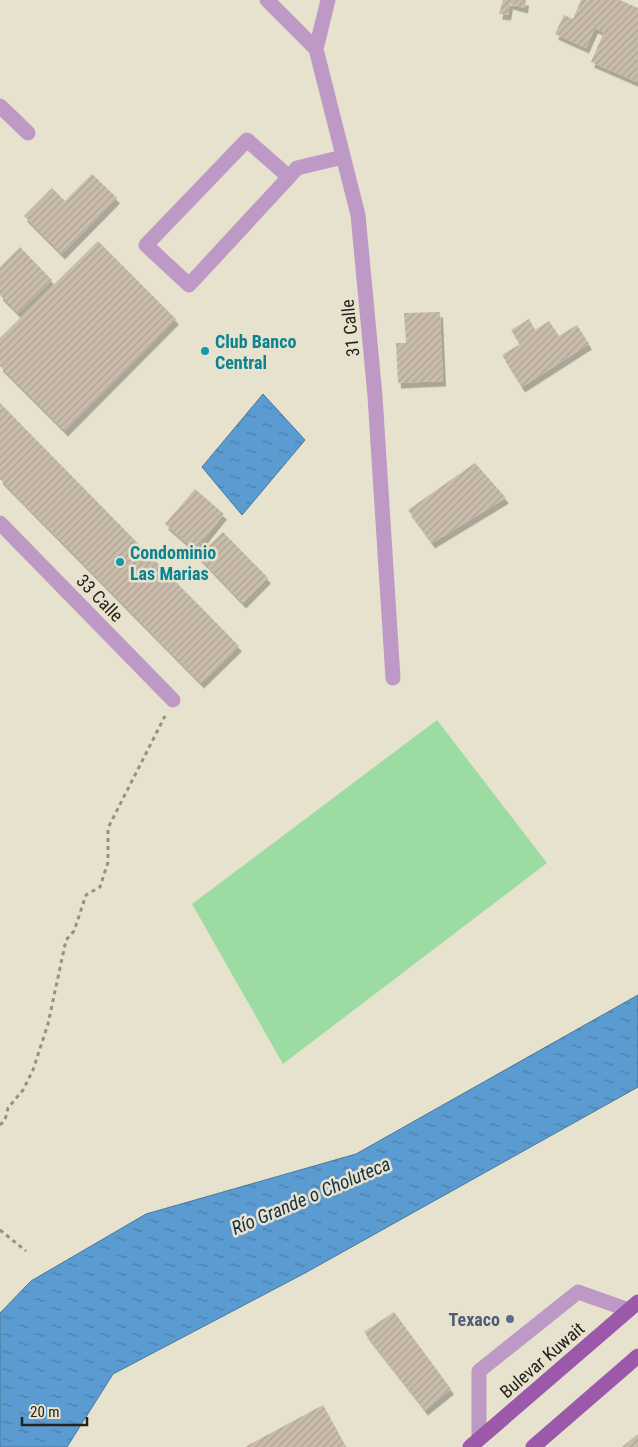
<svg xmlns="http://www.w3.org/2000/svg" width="638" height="1447" viewBox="0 0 638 1447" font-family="'Roboto Condensed',sans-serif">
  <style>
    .park { fill: #9cdca2 }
    .water { fill: url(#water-ripples); stroke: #4a779b }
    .building { fill: url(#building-hatch); filter: url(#shadow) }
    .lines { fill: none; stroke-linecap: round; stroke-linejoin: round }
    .path { stroke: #959183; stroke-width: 3; stroke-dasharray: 4 4; stroke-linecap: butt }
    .minor { stroke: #be99c5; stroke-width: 15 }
    .major { stroke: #9c58a9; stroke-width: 15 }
    .culture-dot { fill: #0f9aa8; stroke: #e7e2ce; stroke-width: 2 }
    .service-dot { fill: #5c6f8a; stroke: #e7e2ce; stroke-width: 2 }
    .labels { text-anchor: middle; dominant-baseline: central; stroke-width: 5; stroke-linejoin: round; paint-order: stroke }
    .street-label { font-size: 18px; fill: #25231c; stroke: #e7e2ce }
    .culture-label { font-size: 18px; font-weight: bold; fill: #0d838f; stroke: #e7e2ce; text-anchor: start }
    .service-label { font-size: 18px; font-weight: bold; fill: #4e5e75; stroke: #e7e2ce; text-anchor: end }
    .water-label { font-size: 19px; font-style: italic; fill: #153148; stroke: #e7e2ce }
  </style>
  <defs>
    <pattern id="water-ripples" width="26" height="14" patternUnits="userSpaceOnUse" patternTransform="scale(1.25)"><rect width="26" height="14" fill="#5a9bd1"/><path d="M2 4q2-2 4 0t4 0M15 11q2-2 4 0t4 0" fill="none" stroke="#4a7ea9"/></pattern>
    <pattern id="building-hatch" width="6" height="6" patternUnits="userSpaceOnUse" patternTransform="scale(1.25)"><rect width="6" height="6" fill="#c9bcab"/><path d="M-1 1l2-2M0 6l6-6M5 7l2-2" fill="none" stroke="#aca193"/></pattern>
    <filter id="shadow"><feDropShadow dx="3" dy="5.5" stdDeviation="0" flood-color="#0004"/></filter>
  </defs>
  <rect width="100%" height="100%" fill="#e7e2ce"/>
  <path class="park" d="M437 720 547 863 283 1064 192 904Z"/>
  <path class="water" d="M263 394 305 440 242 515 202 467Z
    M638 995V1087L305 1273 113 1374 67 1447H0V1313L31 1281 146 1214 356 1154Z"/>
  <path class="building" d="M503 0H526L525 8 510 4 508 15 499 14Z
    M581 0H620L638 8 637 82 591 62 604 32 595 28 586 48 555 34 564 15 573 19Z
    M92 174 117 198 62 254 24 216 52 188 65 201Z
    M98 241 176 319 65 431 0 366V338Z
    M20 247 52 280 18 313 0 295V267Z
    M440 312 443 381 398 383 396 343H406L404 313Z
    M529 319 535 330 549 321 559 336 577 325 589 344 522 387 502 355 520 344 511 330Z
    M0 403 239 646 201 683 0 479Z
    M475 463 506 498 432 543 408 510Z
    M195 489 224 514 195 550 165 524Z
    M223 532 268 578 243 603 198 556Z
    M394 1312 451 1389 425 1410 364 1332Z
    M323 1405 346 1447H245Z
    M638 1434V1447H622Z"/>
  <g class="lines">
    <path class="path" d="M0 1125 5 1120 8 1108 23 1090 33 1070 48 1024 66 940 74 931 86 895 100 887 108 862V828L165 716
      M0 1230 26 1251"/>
    <path class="minor" d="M267 0 316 49 358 215 375 396 393 678
      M316 49 328 0
      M0 106 28 133
      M289 177 247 140 146 245 189 285 289 177 297 168 343 157
      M0 523 173 700
      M479 1439V1371L578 1292 629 1310"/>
    <path class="major" d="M470 1447 638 1302
      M533 1447 638 1356"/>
  </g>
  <g class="culture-dot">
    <circle cx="205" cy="351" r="5"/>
    <circle cx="120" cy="562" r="5"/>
  </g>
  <circle class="service-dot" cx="510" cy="1319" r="5"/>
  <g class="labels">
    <g class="street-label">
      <text transform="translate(350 328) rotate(-96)">31 Calle</text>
      <text transform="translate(100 598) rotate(46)">33 Calle</text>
      <text transform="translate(542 1360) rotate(-41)">Bulevar Kuwait</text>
    </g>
    <g class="culture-label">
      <text x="215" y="341">Club Banco<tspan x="215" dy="21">Central</tspan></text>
      <text x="130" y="552">Condominio<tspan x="130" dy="21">Las Marias</tspan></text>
    </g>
    <g class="service-label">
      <text x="500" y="1319">Texaco</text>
    </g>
    <g class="water-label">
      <text transform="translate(311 1196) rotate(-23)">Río Grande o Choluteca</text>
    </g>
  </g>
  <path d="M22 1417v8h65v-8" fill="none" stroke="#25231c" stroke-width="2.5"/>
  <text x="30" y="1417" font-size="15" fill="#25231c" stroke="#e7e2ce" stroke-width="4" paint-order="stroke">20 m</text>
</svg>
